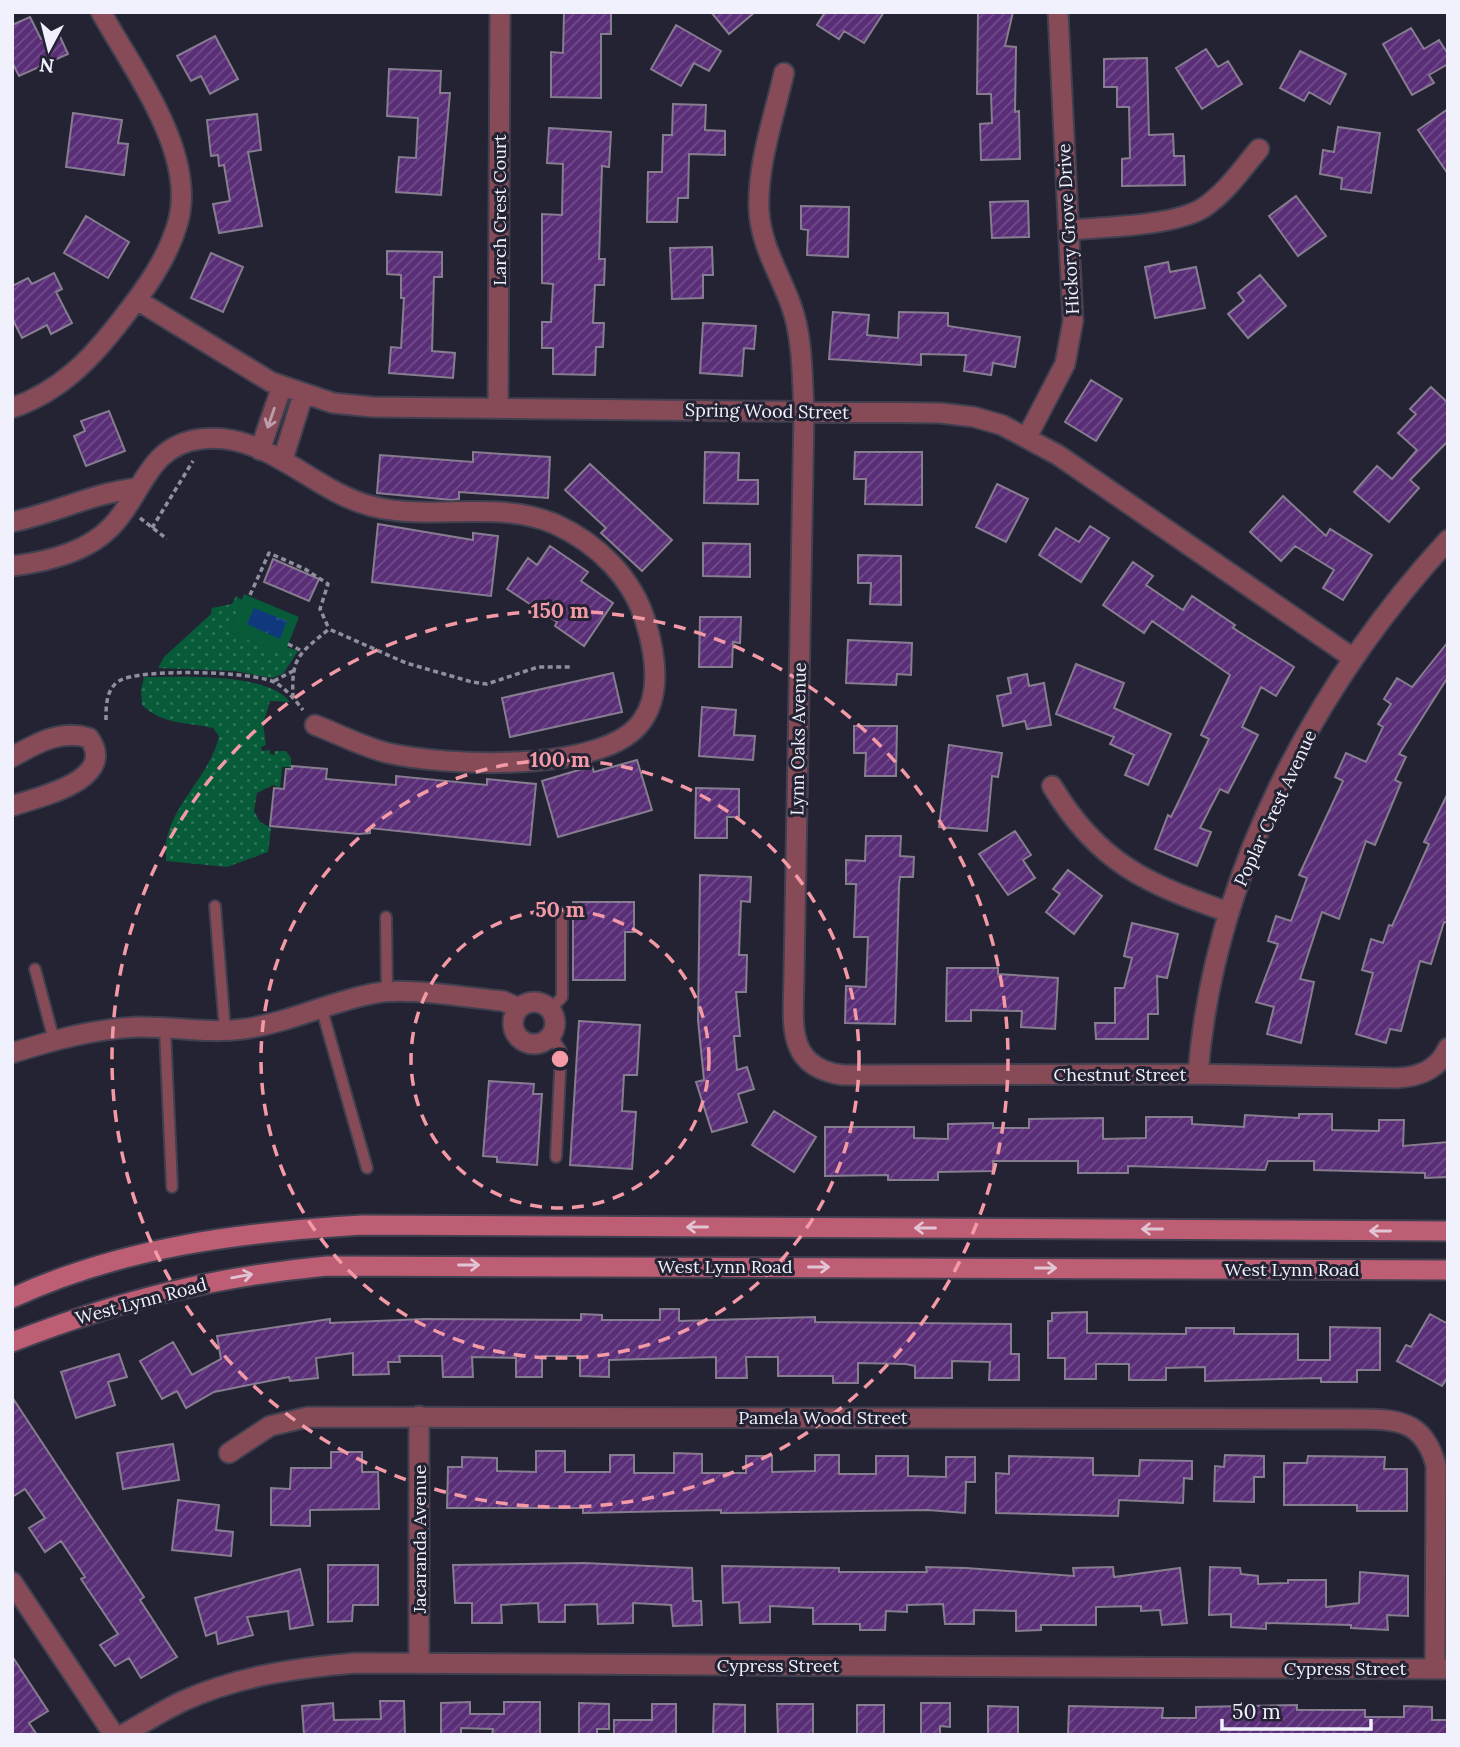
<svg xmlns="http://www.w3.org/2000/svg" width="1460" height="1747" viewBox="0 0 1460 1747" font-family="Lora,serif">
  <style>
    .grass { fill: url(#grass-dots) }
    .green { fill: #075b39 }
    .water { fill: url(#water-ripples) }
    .building { fill: url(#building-hatch); stroke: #877d90; stroke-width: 2 }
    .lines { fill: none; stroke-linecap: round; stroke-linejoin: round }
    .service-casing { stroke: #414050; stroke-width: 14 }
    .minor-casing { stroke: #414050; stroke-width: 23 }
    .tertiary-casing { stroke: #414050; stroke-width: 23 }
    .secondary-casing { stroke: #414050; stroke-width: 23 }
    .path { stroke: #8f8f9d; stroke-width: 3.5; stroke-dasharray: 5 3.5; stroke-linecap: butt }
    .service { stroke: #874b58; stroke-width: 10 }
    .minor { stroke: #874b58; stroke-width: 19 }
    .tertiary { stroke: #874b58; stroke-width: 19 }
    .secondary { stroke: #be5e74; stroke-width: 19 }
    .oneway { stroke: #bc9eaa }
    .oneway2 { stroke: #e2c5d4 }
    .ring { fill: none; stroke: #f49aa6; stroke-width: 3.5; stroke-dasharray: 12 9 }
    .labels { text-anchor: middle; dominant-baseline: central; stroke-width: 6; stroke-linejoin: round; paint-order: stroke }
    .street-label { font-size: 18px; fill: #f1f1fd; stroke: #242334 }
    .centre { fill: #f49aa6; stroke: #242334; stroke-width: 3.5 }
    .ring-label { font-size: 21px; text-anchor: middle; font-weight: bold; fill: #f49aa6; stroke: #242334; stroke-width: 6; stroke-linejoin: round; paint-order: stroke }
  </style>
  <defs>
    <pattern id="grass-dots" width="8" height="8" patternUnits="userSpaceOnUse" patternTransform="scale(1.75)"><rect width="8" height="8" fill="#075b39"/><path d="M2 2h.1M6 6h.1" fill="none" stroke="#2c7357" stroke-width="1.8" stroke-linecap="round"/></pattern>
    <pattern id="water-ripples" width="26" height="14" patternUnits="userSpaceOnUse" patternTransform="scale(1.75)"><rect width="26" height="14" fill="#10397d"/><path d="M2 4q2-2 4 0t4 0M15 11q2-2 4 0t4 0" fill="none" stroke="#335690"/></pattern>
    <pattern id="building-hatch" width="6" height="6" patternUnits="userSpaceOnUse" patternTransform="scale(1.75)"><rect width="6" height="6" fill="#592e77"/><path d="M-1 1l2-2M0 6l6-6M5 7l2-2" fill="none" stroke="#714d8b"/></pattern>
  </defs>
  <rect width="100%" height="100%" fill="#242334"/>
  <path class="grass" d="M236 596 242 600 229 632 284 654 287 647 298 651 283 674 272 678 234 671 158 668 164 657 211 614 212 608 232 604Z
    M144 677C179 677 269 672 290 702L270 701 263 724 266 745 261 747 262 751 270 750V754L274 755 275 751H286L291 758V767H282L280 788 273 785 257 793 254 811 260 822 271 828 268 852 227 867 166 861C166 853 165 842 168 834 178 798 211 773 219 736L213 728C186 722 163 725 142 705L141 690Z"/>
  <path class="green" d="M244 594 299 617 284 655 229 632Z"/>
  <path class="water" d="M254 608 287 621 280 639 247 624Z"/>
  <path class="building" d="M564 12H611V34H601V98L551 97V52L563 53Z
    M711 12H755L729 34Z
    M825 12H884L864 43 844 31 839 39 817 25Z
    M978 12H1013L1005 46 1016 47 1015 112 1019 111 1020 159 981 160 980 124 992 123 991 94H977Z
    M30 17 41 39 58 32 68 54 19 76 12 62V25Z
    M676 25 721 51 709 71 694 63 681 86 651 69Z
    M1411 28 1424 49 1439 40 1448 54V64L1429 75 1434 83 1412 95 1383 44Z
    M215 36 238 79 210 94 201 76 191 81 177 56Z
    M1206 49 1218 67 1228 61 1242 84 1202 109 1176 68Z
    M1300 51 1346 74 1330 104 1309 92 1304 101 1280 88Z
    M1147 58 1149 135 1173 134 1174 156H1184L1185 185 1122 186V159L1130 158 1129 107H1117V87H1104V59Z
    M389 69 441 71 440 93H450L441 195 396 192 399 157 416 158 418 118 387 116Z
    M673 104 706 105 705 130 725 131V155L689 154 688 198H678L677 222H647L648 172H662L663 135H672Z
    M1448 109V174L1418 130Z
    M73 113 122 120 118 143 128 144 124 175 66 167Z
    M257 114 261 150 248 152 262 226 219 233 213 204 230 201 224 165 219 166 218 155 211 156 207 120Z
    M1338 127 1380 133 1371 193 1341 189 1342 178 1320 174 1323 150 1334 152Z
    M549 128 611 132 609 167 602 166 599 259H605L604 285H595L593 323H604L603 347H596L595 375 553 374V348H542V322H551L553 284 542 283V214L562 215 563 164 547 163Z
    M1296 196 1326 236 1298 256 1269 216Z
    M1028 201 1029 237 992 238 990 202Z
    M801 206 849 207 848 257 807 255 808 230 801 229Z
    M86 216 129 242 108 278 64 253Z
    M712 247 713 275H703V298L672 299 670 248Z
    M387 251 442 252V277H434L432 351 455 353 453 378 389 373 391 347 401 348 404 298H401V275L387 274Z
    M211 253 243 267 223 312 191 298Z
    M1168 262 1170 272 1196 267 1205 308 1155 318 1145 267Z
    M54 273 62 289 56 292 72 323 51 334 47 325 22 338 12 318V286L28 278 32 284Z
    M1260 275 1286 306 1248 338 1228 314 1244 301 1238 293Z
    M833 312 869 315 867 335 898 338 899 312 948 313V326L1020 337 1015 367 993 363 991 375 964 371 966 355 921 354V365L829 359Z
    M703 323 756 326 754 349 744 348 742 376 700 373Z
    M1091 380 1122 399 1096 441 1065 422Z
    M1431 387 1448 403V441L1410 480 1419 488 1389 522 1354 492 1377 466 1392 479 1417 450 1398 433 1416 414 1410 409Z
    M109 411 125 451 86 466 74 436 85 431 81 421Z
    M473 452 550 457 548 498 459 492V499L452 500 377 493 380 455 473 462Z
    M705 452 739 453 738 480H758V504L704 503Z
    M855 452H922V505L865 504 866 479H854Z
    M590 464 672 540 642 571 601 533 606 528 565 490Z
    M997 484 1028 499 1006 542 976 527Z
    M1283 496 1326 536 1330 529 1372 555 1343 600 1323 588 1334 570 1295 546 1281 561 1250 532Z
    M378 524 473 540V533L498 536 491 596 372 582Z
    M1090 526 1109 538 1081 582 1039 555 1056 528 1079 542Z
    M703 543 750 544V577L703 576Z
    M550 546 588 572 581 581 613 603 584 646 555 626 557 622 507 589 528 558 537 565Z
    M858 555 901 556V605L870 604 871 583H858Z
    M273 559 319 579 309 601 264 582Z
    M1133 562 1153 576 1146 585 1183 610 1192 596 1235 625 1233 628 1294 667 1276 696 1261 687 1242 727 1258 735 1228 793 1220 789 1200 828 1211 832 1197 866 1155 849 1168 815 1171 817 1209 739 1201 735 1230 675 1152 621 1144 633 1103 605Z
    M700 617H741L740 643 733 642 732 667H699Z
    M848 640 912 643 911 675 897 674 896 685 846 683Z
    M1448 642V677L1399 754 1406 757 1395 780 1401 783 1375 845 1366 841 1339 919 1322 912 1300 979 1314 982 1301 1043 1267 1034 1274 1007 1256 1002 1278 944 1268 941 1276 916 1291 921 1307 878 1299 875 1343 781 1335 777 1346 753 1366 762 1383 727 1378 724 1391 704 1384 699 1397 678 1412 687Z
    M1076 664 1124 683 1114 708 1171 734 1148 785 1125 775 1134 755 1110 744 1114 737 1056 714Z
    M613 673 622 712 510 737 502 698Z
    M1027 674 1029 686 1044 683 1051 725 1027 729 1025 721 1003 726 997 696 1011 693 1008 678Z
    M702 707 736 710 734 735 755 736 753 760 699 756Z
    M854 726H897L896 776H865L866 753H854Z
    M949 745 1002 753 998 777 992 776 987 831 939 827Z
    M637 760 652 810 558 837 542 781 592 766 594 772Z
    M292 766 327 769 326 779 396 785V776L487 785V779L536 784 530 845 370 828V833L359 834 270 826 274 788 284 789 286 769H292Z
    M696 788 739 789V817H727V838H695Z
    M1448 793V923L1444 922 1431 964 1420 961 1401 1031 1390 1029 1386 1043 1356 1034 1373 973 1362 970 1371 939 1383 943 1389 925 1392 926 1429 844 1424 842Z
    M1015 831 1031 855 1023 860 1035 878 1008 895 979 854Z
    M866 836H901L900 856 914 857 913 877H900L899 885 895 1024 845 1023 846 986 866 987 868 937H854L856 884H846V860L865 861Z
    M1068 870 1102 896 1074 934 1046 912 1060 894 1053 889Z
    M700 875 751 877 750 902 741 901 739 955H747L746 992H736L740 1036H734L737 1070 747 1067 754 1089 738 1094 747 1122 712 1132 696 1082 704 1080 698 1020Z
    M573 902H634V932H625V980H573Z
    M1132 923 1178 934 1167 978 1157 976 1158 1014H1148V1039H1096L1095 1023H1115V988H1124L1132 958 1124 956Z
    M947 968H998V974L1058 978 1055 1029 1021 1027 1022 1011 971 1010V1021H946Z
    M579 1021 640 1025 637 1075H624L622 1111 636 1112 632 1169 570 1165Z
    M489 1081 534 1084 533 1094H542L537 1165 497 1162V1157L483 1156Z
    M774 1111 816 1137 794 1172 752 1145Z
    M1299 1114H1332V1130L1379 1131V1120H1404L1403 1146 1448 1142V1177L1425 1178V1173L1314 1170V1161H1268L1265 1170 1128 1166V1173H1078V1161H993V1171L938 1172V1180H888V1175L825 1176V1127H914V1138L948 1139V1124L993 1123V1128H1029V1119L1103 1118V1139L1146 1138V1117H1192V1124L1244 1127 1245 1115 1299 1118Z
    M660 1309H679V1321L815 1317V1322L1011 1324V1354H1019V1380H989L990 1362 952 1361V1378H915V1366L906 1364 858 1363V1383H833V1376H778V1357H746L747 1378H716V1357L609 1360V1377L580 1376V1356H542V1377H516V1358L472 1357 473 1377H443L442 1356H399L400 1362H388L389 1374 353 1375V1353L316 1358 318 1378 290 1381 289 1377 214 1392 186 1408 177 1391 162 1399 140 1361 173 1342 192 1375 221 1359 217 1336 330 1319V1323L424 1319 581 1320V1314L602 1315V1320H660Z
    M1087 1312V1333L1186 1334V1328H1234V1334H1298V1360H1330V1327L1380 1328V1370H1357V1382H1321V1378L1205 1381V1367L1166 1368V1380H1129V1364H1096V1379H1065V1358H1048V1321H1052V1313Z
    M1430 1314 1448 1324V1377L1442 1386 1397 1361 1406 1345 1411 1347Z
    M119 1354 127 1377 108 1382 115 1405 76 1418 61 1372Z
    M12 1397 144 1597 140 1600 177 1657 141 1678 129 1658 115 1666 100 1645 118 1634 81 1579 85 1577 61 1541 45 1552 29 1528 45 1518 25 1489 12 1497Z
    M173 1444 179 1480 123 1489 117 1453Z
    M536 1451H565V1472H610V1455H634V1473H674V1453L702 1454V1473H746V1456H772V1472L815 1471V1455H839V1474H876V1456H908V1476L946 1477V1457H975V1482H966L965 1513 928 1510 721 1513V1510L583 1513V1508H447L448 1467H462V1457L497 1458V1471L536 1472Z
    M331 1452H362V1472H378L379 1509 310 1510V1526L271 1525V1488L290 1489 291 1468H331Z
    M1225 1455 1264 1456V1477H1254V1502L1214 1501 1215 1466 1224 1467Z
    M1009 1456 1093 1458V1475L1139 1476 1140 1460 1192 1461V1479L1184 1478 1183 1503 1119 1500 1118 1516 996 1513V1473L1009 1474Z
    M1308 1456 1385 1457 1384 1469H1407V1511H1357V1505H1284V1463H1307Z
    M178 1500 219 1505 216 1530 233 1532 231 1556 172 1550Z
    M584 1563 692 1568 693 1601H701L702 1625 673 1626 671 1605 633 1603V1623L598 1624 597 1604 565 1605V1622H539L538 1603 501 1605 502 1623H472V1603H455L453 1565Z
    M328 1565H378V1605H353L352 1621 328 1622Z
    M722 1566 839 1568V1572H927L926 1567 966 1568 1074 1576 1073 1568 1113 1567 1114 1577 1180 1568 1187 1623 1162 1625 1160 1610 1141 1611V1606L1096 1607V1625H1041V1630L1016 1631V1611L974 1610V1624H945L943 1604 907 1605V1612L886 1611 885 1630H860V1624H813V1608L770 1606V1622L740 1623 739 1602 723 1603Z
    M1210 1567 1240 1568 1241 1574 1258 1576V1584L1288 1583V1580H1326V1607L1359 1603 1360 1572 1408 1576V1616L1387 1615 1388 1630 1351 1628V1625L1266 1623V1629L1231 1627V1614L1209 1615Z
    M300 1569 313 1625 290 1629 288 1611 247 1617 253 1635 218 1644 216 1632 206 1636 195 1598Z
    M12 1656 48 1711 29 1723 37 1735H12Z
    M380 1701H404L405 1735H304L302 1706 333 1703 334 1720 381 1719Z
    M470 1702V1714H504V1702H540V1735H492L493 1729 461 1728V1735H441V1703Z
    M579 1703 609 1704V1729H597V1735H579Z
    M921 1703H950V1727L940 1726V1735H921Z
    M652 1704H676V1735H614V1720H652Z
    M714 1704 745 1705V1735H713Z
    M777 1704H813V1735H778Z
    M857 1705H884V1735H857Z
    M1297 1705V1710H1365V1717H1404V1706L1432 1707V1720H1448V1735H1068L1069 1706 1163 1708 1162 1718H1196V1707Z
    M988 1706 1018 1707V1735H988Z"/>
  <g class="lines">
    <defs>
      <path id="service" d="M215 906 225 1030
        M386 917 387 993
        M35 969 54 1040
        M322 1010 367 1168
        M550 1010 562 997V913
        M165 1029 172 1187
        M551 1035 561 1051 556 1157"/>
      <path id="minor" d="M784 73C774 117 757 165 759 210 761 246 779 272 791 305 803 338 802 376 804 411L794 973C794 1020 783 1067 843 1075L1198 1074 1396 1078C1419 1077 1438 1070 1448 1048
        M1069 230C1104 227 1174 226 1203 208 1226 193 1242 169 1259 149
        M137 300 271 382 333 403 373 407 940 413 974 417 1002 425 1058 455 1353 658
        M12 408C61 391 92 358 122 319 145 290 168 258 178 222 197 153 133 70 101 12
        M498 408 500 12
        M1027 437 1065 364 1073 321 1058 12
        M260 450 282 386
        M283 459 303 395
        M12 522C55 513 93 493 137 488
        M12 566C46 562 86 553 111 527 143 495 147 445 201 439 267 431 312 491 371 506 432 522 496 499 555 524 597 543 633 578 646 623 655 653 662 693 642 721 605 774 444 766 388 753 363 747 339 734 315 725
        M12 757C37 743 61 729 89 738 119 780 38 797 12 806
        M1052 786C1098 863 1147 884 1228 912
        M513 1023a21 21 0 1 1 42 0a21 21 0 1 1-42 0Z
        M12 1053C54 1040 93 1029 137 1027 172 1026 207 1034 243 1029 288 1023 327 1003 371 994 405 986 467 998 503 1001L519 1008
        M1198 1074C1213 876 1315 685 1448 540
        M229 1453 270 1426 308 1417 1352 1419C1394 1419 1424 1418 1436 1466L1435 1669
        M419 1662V1416
        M122 1735C142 1724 162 1711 183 1701 238 1676 296 1668 355 1663L1448 1669"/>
      <path id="tertiary" d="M12 1582 114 1735"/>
      <path id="secondary" d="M12 1298C122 1247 243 1232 362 1225L1448 1231
        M12 1342C121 1300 211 1277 327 1266L1448 1270"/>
    </defs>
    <use href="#service" class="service-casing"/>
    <use href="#minor" class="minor-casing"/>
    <use href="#tertiary" class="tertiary-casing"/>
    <use href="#secondary" class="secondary-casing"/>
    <path class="path" d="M140 518 167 539
      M152 528 193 461
      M250 595 269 553 305 569 328 584 320 609 329 629
      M288 644 302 651
      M274 681 293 671
      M293 698C291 657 299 654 329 629L406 663 472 682 487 684 538 667H573
      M106 720C106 706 106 689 119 681 139 668 256 671 276 683 286 689 295 700 303 710"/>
    <use href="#service" class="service"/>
    <use href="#minor" class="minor"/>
    <use href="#tertiary" class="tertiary"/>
    <use href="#secondary" class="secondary"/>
  </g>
  <defs><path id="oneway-shaft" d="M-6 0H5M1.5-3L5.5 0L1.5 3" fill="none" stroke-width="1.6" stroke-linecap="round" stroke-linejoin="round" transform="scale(1.75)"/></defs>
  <use class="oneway" href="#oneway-shaft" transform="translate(271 418) rotate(109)"/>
  <g class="oneway2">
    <use href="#oneway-shaft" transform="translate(697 1227) rotate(-180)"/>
    <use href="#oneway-shaft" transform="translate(925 1228) rotate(-180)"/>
    <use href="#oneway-shaft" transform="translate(1152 1229) rotate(-180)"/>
    <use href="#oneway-shaft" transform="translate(1380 1231) rotate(-180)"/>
    <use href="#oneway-shaft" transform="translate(469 1265)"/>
    <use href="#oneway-shaft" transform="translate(819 1267)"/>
    <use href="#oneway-shaft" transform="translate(1046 1268)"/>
    <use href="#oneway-shaft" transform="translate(242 1276) rotate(-10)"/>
  </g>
  <g class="ring">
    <circle cx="560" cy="1059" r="149"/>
    <circle cx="560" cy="1059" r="299"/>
    <circle cx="560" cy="1059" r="448"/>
  </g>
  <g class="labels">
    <g class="street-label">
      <text transform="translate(499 210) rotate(-90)">Larch Crest Court</text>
      <text transform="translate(1068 229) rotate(-93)">Hickory Grove Drive</text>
      <text transform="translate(767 411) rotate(1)">Spring Wood Street</text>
      <text transform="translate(798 739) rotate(-89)">Lynn Oaks Avenue</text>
      <text transform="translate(1275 808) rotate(-65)">Poplar Crest Avenue</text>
      <text x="1120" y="1074">Chestnut Street</text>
      <text x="725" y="1266">West Lynn Road</text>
      <text x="1292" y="1269">West Lynn Road</text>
      <text transform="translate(141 1301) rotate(-15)">West Lynn Road</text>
      <text x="823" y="1417">Pamela Wood Street</text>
      <text transform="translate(419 1539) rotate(-90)">Jacaranda Avenue</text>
      <text x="778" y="1665">Cypress Street</text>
      <text x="1345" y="1668">Cypress Street</text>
    </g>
  </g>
  <circle cx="560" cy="1059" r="10" class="centre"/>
  <g class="ring-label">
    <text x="560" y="618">150 m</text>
    <text x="560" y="767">100 m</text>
    <text x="560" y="917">50 m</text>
  </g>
  <rect width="1460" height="1747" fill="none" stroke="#f1f1fd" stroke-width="28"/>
  <g transform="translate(49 49) rotate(187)" stroke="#242334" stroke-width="5" paint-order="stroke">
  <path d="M0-5L12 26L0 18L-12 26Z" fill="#f1f1fd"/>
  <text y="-10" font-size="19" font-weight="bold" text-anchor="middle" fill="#f1f1fd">N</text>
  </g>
  <path d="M1222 1719v10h149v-10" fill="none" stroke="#f1f1fd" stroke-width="3.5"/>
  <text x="1232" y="1719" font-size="21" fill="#f1f1fd" stroke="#242334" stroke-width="5" paint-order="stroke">50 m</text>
</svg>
